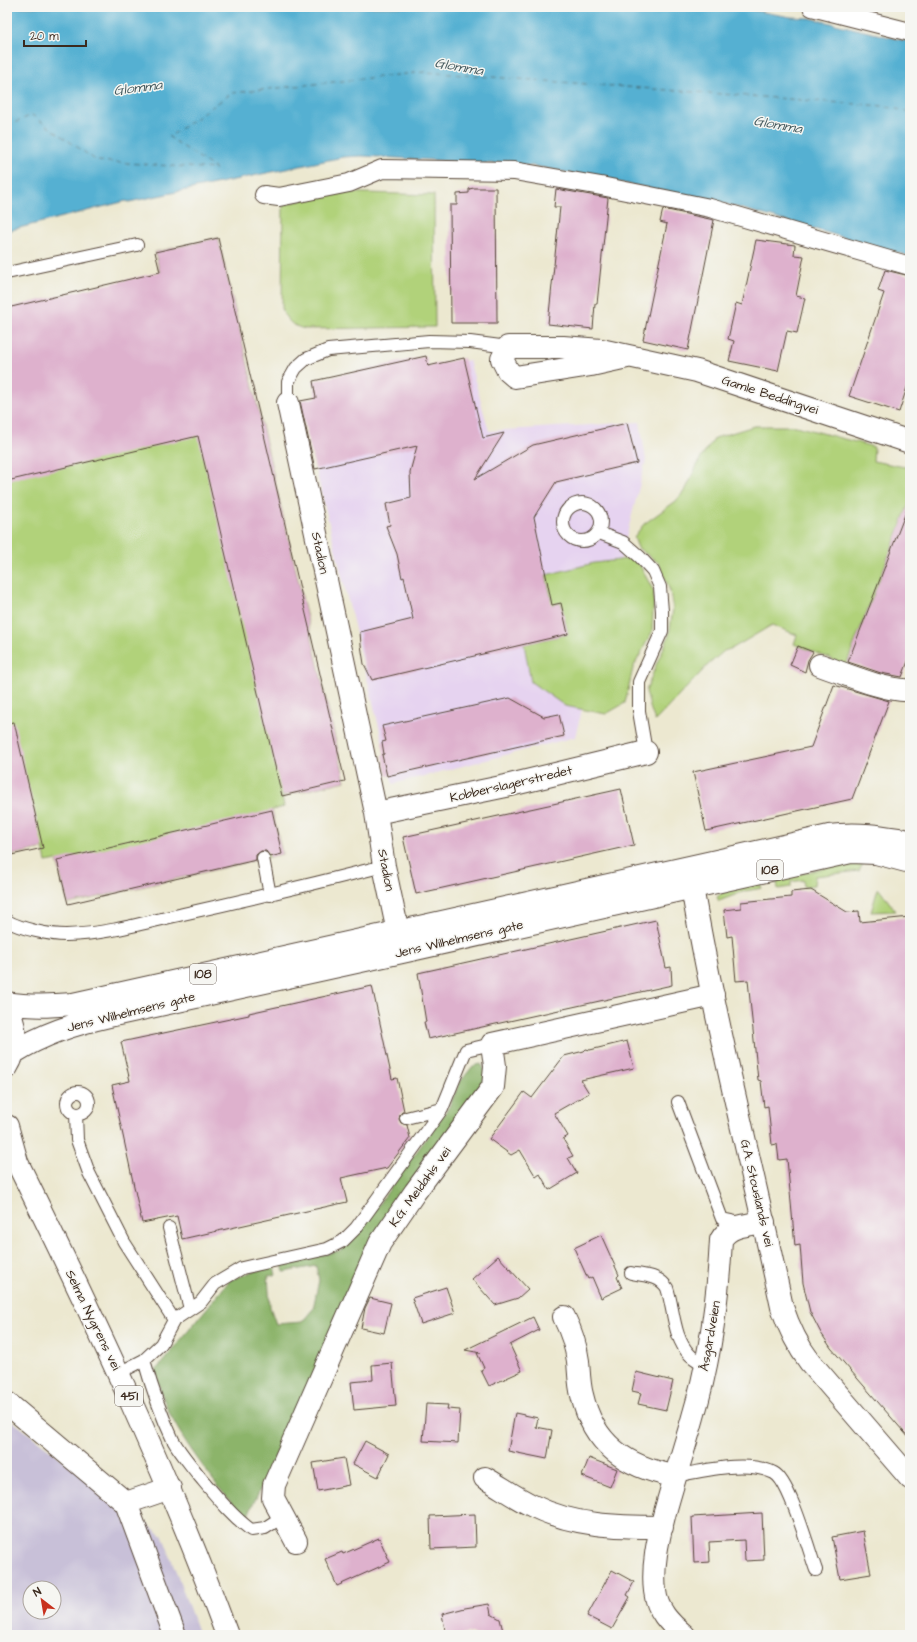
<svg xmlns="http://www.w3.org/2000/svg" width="917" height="1642" viewBox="0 0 917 1642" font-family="'Architects Daughter',sans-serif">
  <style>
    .built { fill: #e6d3f0 }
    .industrial { fill: #c8c0d8; fill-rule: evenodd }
    .green { fill: #b1d27a; stroke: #767e4c }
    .forest { fill: #8cb46a; stroke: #646f44 }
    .water { fill: #55b0d2; stroke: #486d78 }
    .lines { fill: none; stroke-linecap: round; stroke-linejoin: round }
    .ferry { stroke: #44595d; stroke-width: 1; stroke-dasharray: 5 4; stroke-linecap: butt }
    .building { fill: #deb1cd }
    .service-casing { stroke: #564639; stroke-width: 14 }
    .pedestrian-casing { stroke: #564639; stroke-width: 20 }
    .minor-casing { stroke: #564639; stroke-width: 24 }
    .tertiary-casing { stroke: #564639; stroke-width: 24 }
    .primary-casing { stroke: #564639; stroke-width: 24 }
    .service { stroke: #fff; stroke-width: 12 }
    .pedestrian { stroke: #fff; stroke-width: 18 }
    .minor { stroke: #fff; stroke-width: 22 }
    .tertiary { stroke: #fff; stroke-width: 22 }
    .primary { stroke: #fff; stroke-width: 22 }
    .labels { text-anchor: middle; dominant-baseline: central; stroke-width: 3; stroke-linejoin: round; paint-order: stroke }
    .shield { fill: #f6f6f2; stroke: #73675e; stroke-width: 1 }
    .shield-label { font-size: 12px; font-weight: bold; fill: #3b2a1e }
    .street-label { font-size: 13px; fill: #3b2a1e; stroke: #f6f6f2 }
    .water-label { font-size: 14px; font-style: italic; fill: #44595d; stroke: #f6f6f2 }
  </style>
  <rect width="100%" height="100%" fill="#f6f6f2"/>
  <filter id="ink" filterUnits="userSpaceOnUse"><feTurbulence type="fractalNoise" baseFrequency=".025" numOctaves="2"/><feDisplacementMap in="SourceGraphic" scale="8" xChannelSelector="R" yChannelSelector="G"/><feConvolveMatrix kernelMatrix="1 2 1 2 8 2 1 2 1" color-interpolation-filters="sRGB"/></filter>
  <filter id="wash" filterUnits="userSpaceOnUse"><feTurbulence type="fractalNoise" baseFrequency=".012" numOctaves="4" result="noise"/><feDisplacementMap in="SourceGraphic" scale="16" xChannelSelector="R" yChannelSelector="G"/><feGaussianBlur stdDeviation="0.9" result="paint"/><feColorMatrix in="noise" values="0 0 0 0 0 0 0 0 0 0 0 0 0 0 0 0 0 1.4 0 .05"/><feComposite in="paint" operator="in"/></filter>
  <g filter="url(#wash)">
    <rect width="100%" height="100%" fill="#ece8d0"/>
    <path class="built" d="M469 360 489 431 640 422 646 460 575 737 393 784 299 401Z"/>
    <path class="industrial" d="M7 1417 163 1536 199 1635H7ZM30 1588H54V1612H30Z"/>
    <path class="green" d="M332 192 434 195 435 327 306 329C293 327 285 320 282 308L283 205Z
      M218 238 345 781 282 796 284 807 272 810 282 854 68 904 57 860 46 862 43 848 7 856V441L189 398 155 252Z
      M754 426H796L874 447 873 461 910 468V501L846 665 794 644 797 635 772 625 733 648 724 651 708 665 655 721 650 707 646 691 656 665 669 636 673 609 670 591 659 563 638 548 634 537 644 524 676 501 686 489 700 459 715 438Z
      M636 558 654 592 652 632 633 668 625 703 606 714 565 706 531 682 524 644 568 634 561 603 548 606 551 598 546 575 594 563Z
      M865 859 859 871 815 876 814 885 804 887 803 880 791 882V887L778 889 777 882 760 884 762 888 745 891 719 901 717 897 724 891Z
      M878 888 896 911 871 912Z"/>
    <path class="forest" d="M481 1064 485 1070 484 1086 451 1136 297 1411 247 1517C227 1500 212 1479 197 1458 178 1431 161 1404 156 1370L230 1280 251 1272 274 1267 276 1275 268 1276 270 1307 276 1324 302 1322 313 1309 319 1280 316 1266 284 1272 282 1264 339 1251 348 1245 360 1230 449 1107 460 1082 473 1066Z"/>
    <path class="water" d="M7 7H735L791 17 810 18 910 42V256L715 201 534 166 362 156 343 157 129 202 126 201 7 231Z"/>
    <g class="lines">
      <path class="ferry" d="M7 126 32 115 97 161 216 169 169 137 232 93 424 72 883 106 910 112"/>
    </g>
    <g id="blocks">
      <path class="building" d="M474 188H496L497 323H451L450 205H457V194L469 193V189Z
        M556 189 608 198 597 304H595L593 329 548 324 560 207H554Z
        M663 209 714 220 688 350 643 340 667 224 660 222Z
        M218 238 345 781 282 796 198 436 7 481V308L160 272 155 252Z
        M756 240 795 245 794 255 804 256 796 296 805 298 797 333 787 331 778 371 729 361 734 341 728 339 736 303 742 305Z
        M885 270 910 276V378L899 412 849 396 884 293 878 291Z
        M426 356 428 366 464 358 483 438 504 433 475 479 533 445 627 423 637 463 556 482 534 517 552 605 561 603 568 634 372 680 364 664 361 645 360 632 413 619 404 577 402 578 397 554 386 526 390 525 386 504 411 498 410 472 417 446 315 469 300 401 316 398 313 381Z
        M909 504 910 505V656L902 677 881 673 848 662Z
        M798 646 813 652 808 660 805 672 790 665Z
        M834 685 889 701 852 799 706 831 693 772 811 747Z
        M510 698 544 717 559 714 564 736 387 776 382 755 384 754 382 742 386 741 382 726Z
        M14 722 43 848 7 856V723Z
        M621 789 634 845 416 894 403 837Z
        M272 810 282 854 270 857 266 851H261L256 855V860L68 904 57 860Z
        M811 890 847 912 859 911 860 922 910 917V1439L831 1348 821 1333 810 1312 803 1283 800 1245 795 1246 787 1159 779 1160 777 1144 772 1145 768 1106 764 1107 761 1081 758 1080 748 980 736 981 732 936 727 937 724 910 741 908V902L791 897V892Z
        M656 920 666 968 671 967 672 985 428 1039 424 1022H426L418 973Z
        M372 986 392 1079 397 1078 404 1111 401 1113 399 1119 401 1123 407 1125 410 1138 387 1168 341 1178 347 1202 182 1239 177 1216 142 1223 112 1085 130 1081 121 1042 249 1015V1013Z
        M627 1041 634 1068 581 1080 589 1093 554 1113 568 1136 563 1139 573 1156 568 1158 577 1173 549 1190 540 1174 536 1177 520 1150 511 1155 489 1139 524 1092 532 1098 564 1056 584 1051 586 1049 590 1050Z
        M601 1235 619 1275 617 1277 622 1288 601 1298 592 1277 588 1279 574 1248Z
        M498 1256 528 1289 518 1298 495 1305 472 1279Z
        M446 1287 455 1313 421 1324 412 1298Z
        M370 1298 391 1303 384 1333 361 1328 365 1308Z
        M533 1317 539 1330 510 1345 522 1371 489 1386 481 1370 484 1368 477 1353H481L465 1350Z
        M392 1363 396 1406 354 1410 351 1382 373 1380 372 1365Z
        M636 1372 673 1381 666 1410 638 1404 641 1393 632 1391Z
        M426 1404 448 1405 447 1409 460 1410 458 1443 423 1441Z
        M515 1413 538 1418 536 1427 552 1430 547 1459 508 1451Z
        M365 1441 389 1454 378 1477 353 1464Z
        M344 1458 349 1485 318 1491 313 1463Z
        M589 1458 617 1469 610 1487 582 1476Z
        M762 1513 764 1560 745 1561 744 1540 709 1542 710 1562 694 1563 692 1517Z
        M475 1514 476 1547 431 1549 430 1516Z
        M863 1531 871 1574 840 1579 832 1537Z
        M379 1538 390 1562 337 1586 325 1559 342 1552 343 1554Z
        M612 1570 634 1582 627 1595 630 1597 612 1629 587 1616Z
        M489 1604 491 1614 500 1619 504 1635H476L472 1633 461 1635H446L442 1614 465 1608Z"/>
    </g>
  </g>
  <g filter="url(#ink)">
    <use href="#blocks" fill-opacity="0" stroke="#564639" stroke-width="1"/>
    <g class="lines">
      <defs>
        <path id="service" d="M7 273 137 245
          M288 403V382L296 368 306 359 328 350 429 341 470 342 508 347
          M563 522a19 19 0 1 1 38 0a19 19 0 1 1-38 0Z
          M599 533 623 542 640 557 653 571 660 587 662 611V631L639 682V711L646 752
          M263 858 270 895
          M7 921C21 929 50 935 66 935 106 934 144 923 183 914 250 899 317 883 384 866
          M67 1103a11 11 0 1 1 22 0a11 11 0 1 1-22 0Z
          M678 1102 722 1219 741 1223
          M76 1114 77 1140 89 1173 124 1242 174 1320 161 1344 144 1360 119 1373
          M406 1118 442 1109
          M169 1228 190 1309
          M631 1273C645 1276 659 1275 667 1288 674 1309 673 1338 690 1355 694 1359 700 1362 705 1365
          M174 1320 201 1302 215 1284 242 1268 327 1249 343 1241 356 1228 442 1109 466 1050 492 1044
          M144 1360C151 1385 162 1417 173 1440 180 1453 191 1465 200 1477 216 1496 231 1515 251 1530L265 1528 282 1517
          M674 1476C703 1471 747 1459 774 1473 790 1481 809 1551 816 1570"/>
        <path id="pedestrian" d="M812 7 910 32
          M264 195 279 197 349 183 382 169 514 171 601 186 710 208 910 266"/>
        <path id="minor" d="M627 357 591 365 515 377 508 371 502 359 508 347H563L601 350 697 371 910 442
          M288 403 376 813 384 866 402 951
          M820 665C843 673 887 692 910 690
          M376 813 506 786 646 752
          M564 1317C571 1331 576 1346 578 1361 579 1372 579 1384 582 1395 593 1444 626 1467 674 1476
          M7 1403 126 1503 170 1488
          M485 1478C501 1487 516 1498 533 1506 574 1526 617 1527 662 1527
          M126 1503 175 1635
          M296 1541 273 1498 274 1485 380 1243 415 1192 493 1087 495 1066 492 1044 713 995
          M684 1635C669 1623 657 1610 655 1591 652 1566 658 1540 664 1516 673 1482 684 1450 693 1417 710 1360 718 1299 721 1240 729 1225 748 1225 764 1222"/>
        <path id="tertiary" d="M689 869C713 1016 751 1161 782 1307 789 1328 797 1345 810 1362L910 1478"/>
        <path id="primary" d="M7 1003C30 1007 50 1006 73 1004L829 836C857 832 882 836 910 841
          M7 1010C18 1027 17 1051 7 1067
          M13 1053C43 1034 74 1024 109 1016L402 952 851 852 876 853 910 862
          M7 1126 17 1162C94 1318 167 1472 227 1635"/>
      </defs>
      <use href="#service" class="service-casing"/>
      <use href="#pedestrian" class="pedestrian-casing"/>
      <use href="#minor" class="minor-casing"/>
      <use href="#tertiary" class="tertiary-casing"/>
      <use href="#primary" class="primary-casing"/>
      <use href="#service" class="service"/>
      <use href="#pedestrian" class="pedestrian"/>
      <use href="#minor" class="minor"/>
      <use href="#tertiary" class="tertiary"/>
      <use href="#primary" class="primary"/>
    </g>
  </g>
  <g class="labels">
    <g class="shield">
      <rect x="757" y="860" width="26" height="20" rx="3"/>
      <rect x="190" y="964" width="26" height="20" rx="3"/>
      <rect x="115" y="1386" width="28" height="20" rx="3"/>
    </g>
    <g class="shield-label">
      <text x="770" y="870">108</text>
      <text x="203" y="974">108</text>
      <text x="129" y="1396">451</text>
    </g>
    <g class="street-label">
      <text transform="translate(770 395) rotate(18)">Gamle Beddingvei</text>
      <text transform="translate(320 553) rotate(78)">Stadion</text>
      <text transform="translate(511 784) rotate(-13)">Kobberslagerstredet</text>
      <text transform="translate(386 870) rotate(79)">Stadion</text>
      <text transform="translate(459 939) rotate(-13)">Jens Wilhelmsens gate</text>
      <text transform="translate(131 1012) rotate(-14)">Jens Wilhelmsens gate</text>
      <text transform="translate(420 1187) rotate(-54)">K.G. Meldahls vei</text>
      <text transform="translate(757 1193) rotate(77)">G.A. Stouslands vei</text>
      <text transform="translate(93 1320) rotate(64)">Selma Nygrens vei</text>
      <text transform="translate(710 1336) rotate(-80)">Åsgårdveien</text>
    </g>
    <g class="water-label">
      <text transform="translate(459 67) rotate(10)">Glomma</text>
      <text transform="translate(138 88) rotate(-7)">Glomma</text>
      <text transform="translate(778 125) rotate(10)">Glomma</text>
    </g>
  </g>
  <rect width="917" height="1642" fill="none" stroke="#f6f6f2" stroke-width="24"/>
  <g transform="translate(42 1600) rotate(329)"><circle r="19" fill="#f6f6f2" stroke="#aba49d"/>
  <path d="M0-3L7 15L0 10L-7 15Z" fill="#c8321e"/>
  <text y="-6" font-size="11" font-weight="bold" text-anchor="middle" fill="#3b2a1e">N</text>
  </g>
  <path d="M24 40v6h62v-6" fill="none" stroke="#3b2a1e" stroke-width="2"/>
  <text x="30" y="40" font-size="12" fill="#3b2a1e" stroke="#f6f6f2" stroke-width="3" paint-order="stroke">20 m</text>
</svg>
